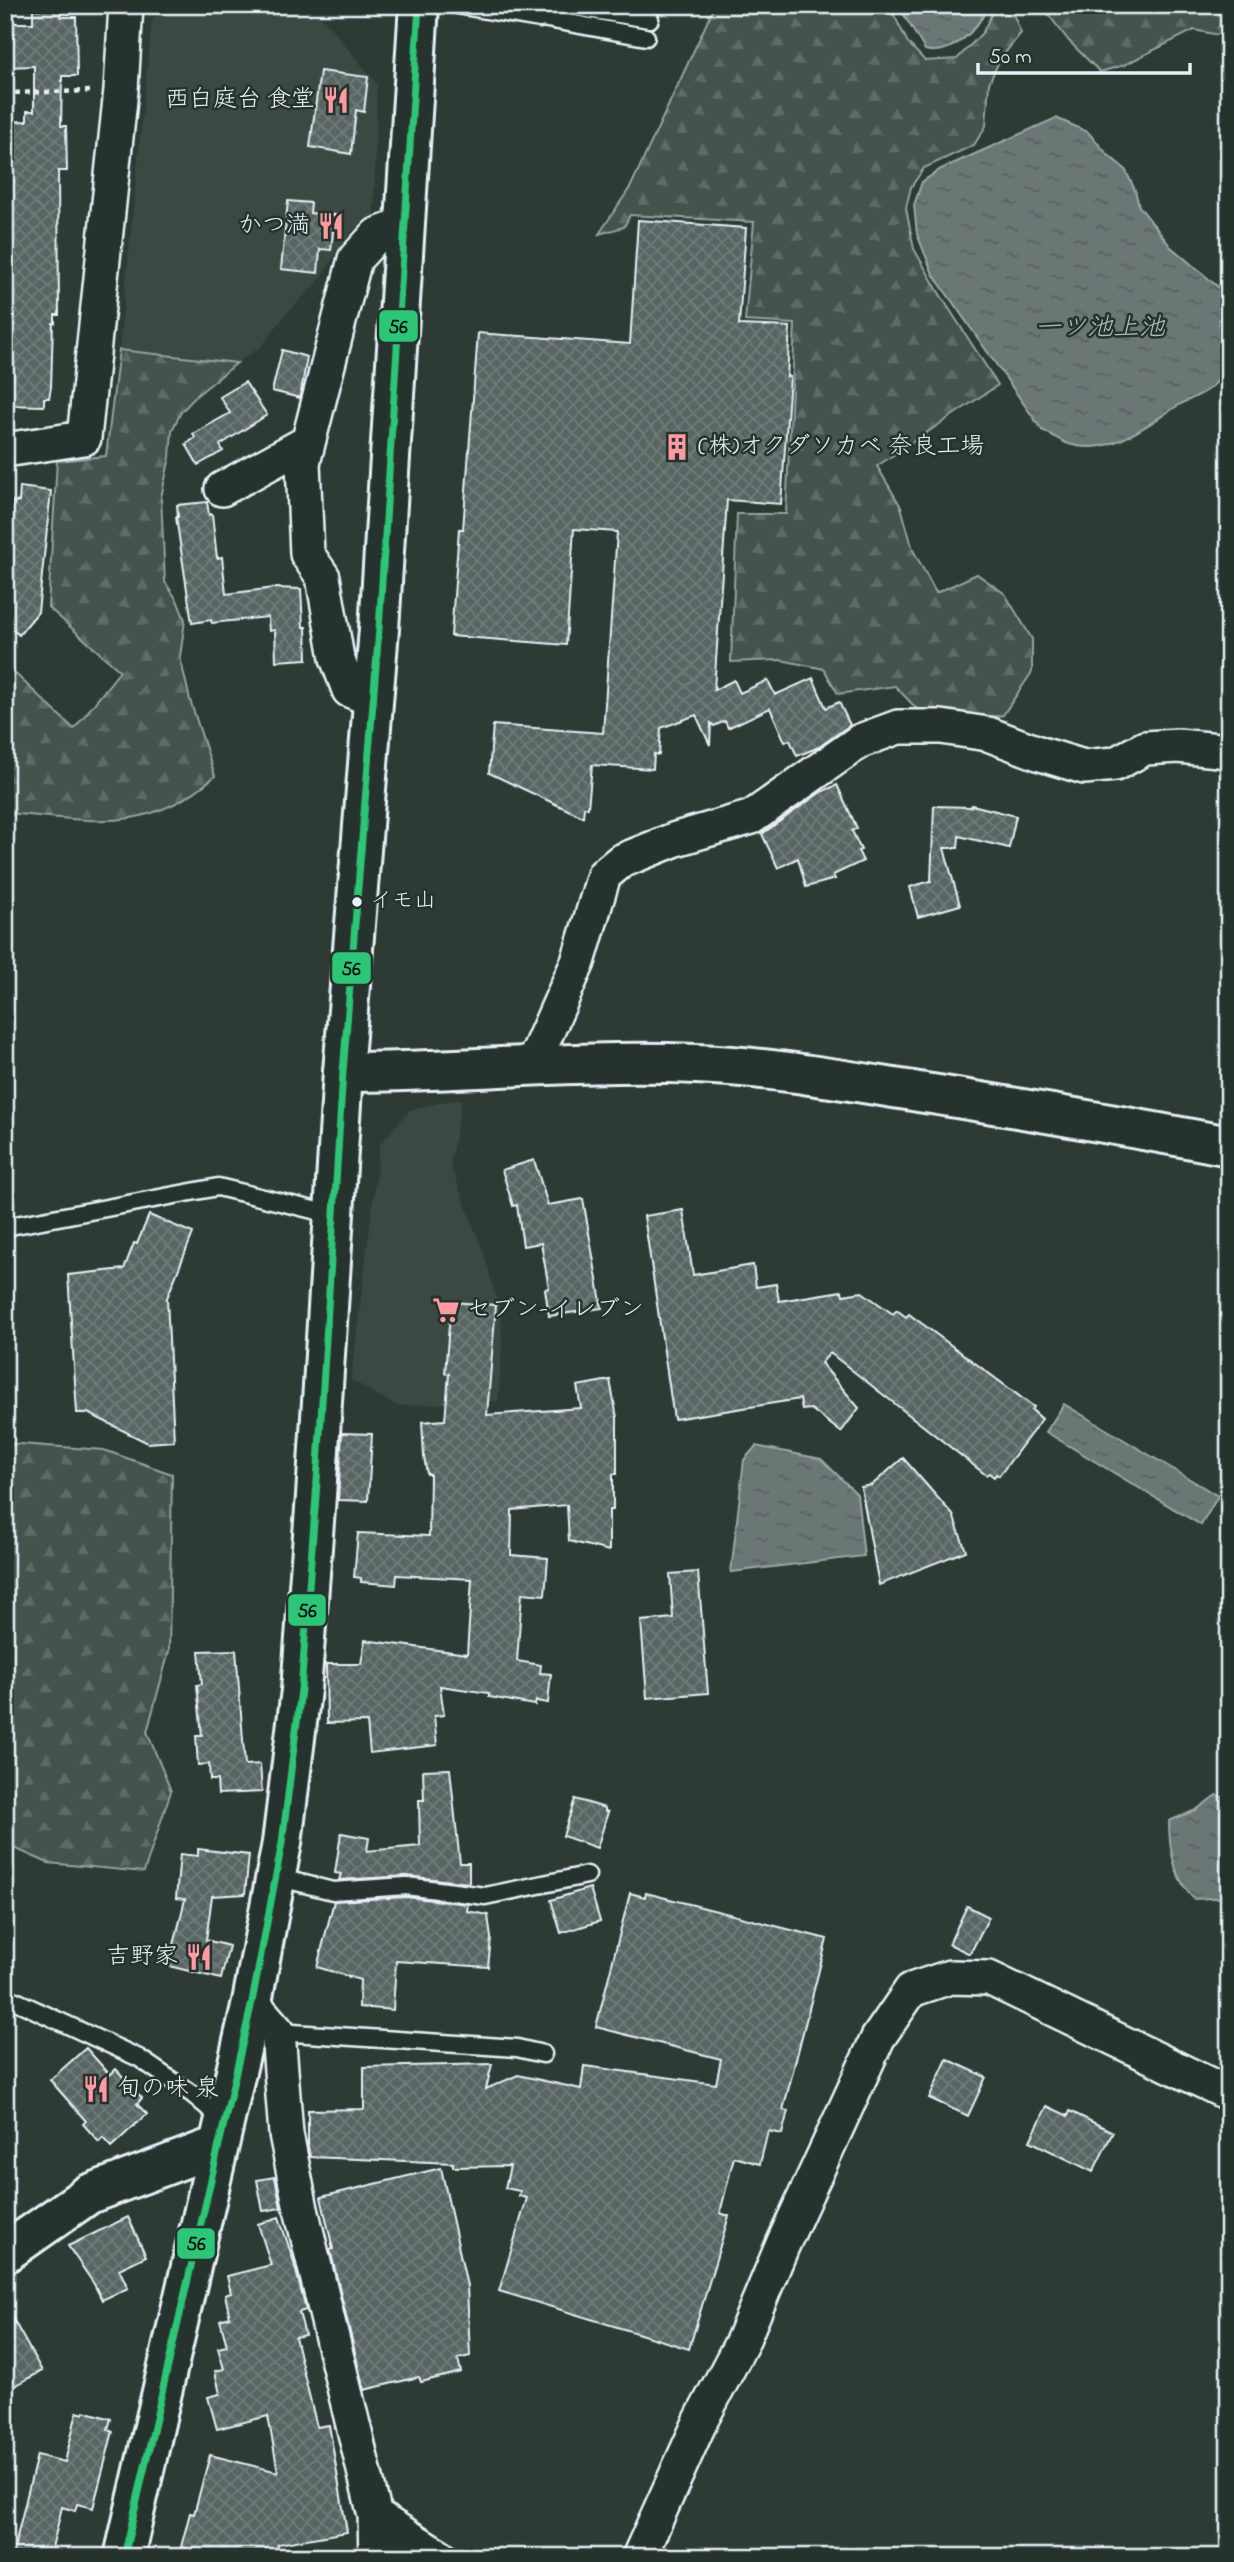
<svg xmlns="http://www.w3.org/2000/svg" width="1234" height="2562" viewBox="0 0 1234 2562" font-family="'Indie Flower','Klee One',sans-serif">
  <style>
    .built { fill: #3b4843 }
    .forest { fill: url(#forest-firs); stroke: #96a2a3; stroke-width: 2 }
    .water { fill: url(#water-ripples); stroke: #9da8a9; stroke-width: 2 }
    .building { fill: url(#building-cross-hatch); stroke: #e8f1f8; stroke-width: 2 }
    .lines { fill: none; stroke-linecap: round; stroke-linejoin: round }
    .lane-casing { stroke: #e8f1f8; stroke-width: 21 }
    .street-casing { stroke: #e8f1f8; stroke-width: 38 }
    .secondary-casing { stroke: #e8f1f8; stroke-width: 44 }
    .highway-casing { stroke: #e8f1f8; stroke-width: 44 }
    .path { stroke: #e8f1f8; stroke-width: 4.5; stroke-dasharray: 5 5; stroke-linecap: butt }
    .lane { stroke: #26332d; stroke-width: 16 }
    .street { stroke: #26332d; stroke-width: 33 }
    .secondary { stroke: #26332d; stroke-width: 38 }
    .highway { stroke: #26332d; stroke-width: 38 }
    .bus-1-casing { stroke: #26332d; stroke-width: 12 }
    .bus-1 { stroke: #2dc577; stroke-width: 7 }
    .bus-dot { fill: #e8f1f8; stroke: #26332d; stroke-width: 2.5 }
    .labels { text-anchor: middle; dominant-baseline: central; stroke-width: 5; stroke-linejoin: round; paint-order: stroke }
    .bus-label { font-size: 22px; fill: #e8f1f8; stroke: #26332d; text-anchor: start }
    .poi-label { font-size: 24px; fill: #e8f1f8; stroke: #26332d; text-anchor: end }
    .water-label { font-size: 26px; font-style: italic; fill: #b0babd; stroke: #26332d }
    .line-badge { stroke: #26332d; stroke-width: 2.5 }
    .pale-badge-label { font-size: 19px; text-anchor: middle; font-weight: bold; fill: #111 }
  </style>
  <defs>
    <pattern id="forest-firs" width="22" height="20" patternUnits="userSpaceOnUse" patternTransform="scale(1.75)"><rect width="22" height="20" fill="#45524e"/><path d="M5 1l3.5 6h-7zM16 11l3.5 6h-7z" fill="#606b68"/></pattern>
    <pattern id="water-ripples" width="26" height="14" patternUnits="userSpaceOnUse" patternTransform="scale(1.75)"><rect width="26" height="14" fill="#6b7775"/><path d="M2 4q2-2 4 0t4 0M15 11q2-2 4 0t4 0" fill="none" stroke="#586060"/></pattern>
    <pattern id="building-cross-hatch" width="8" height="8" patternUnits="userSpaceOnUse" patternTransform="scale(1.75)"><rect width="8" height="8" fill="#596563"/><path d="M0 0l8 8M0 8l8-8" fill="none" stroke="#717c7a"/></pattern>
  </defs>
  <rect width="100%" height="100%" fill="#2e3b35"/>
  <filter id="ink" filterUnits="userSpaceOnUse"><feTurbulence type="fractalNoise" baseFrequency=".0143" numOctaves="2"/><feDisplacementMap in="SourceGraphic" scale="14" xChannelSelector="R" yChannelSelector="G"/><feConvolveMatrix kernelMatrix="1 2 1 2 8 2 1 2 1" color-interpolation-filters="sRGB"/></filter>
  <g filter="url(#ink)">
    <path class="built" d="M168 5H213L322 17 377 84 374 216 351 232 316 284 285 315 262 346 237 363 119 350 152 19Z
      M462 1099 450 1164 485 1257 501 1315 502 1349 498 1401 397 1406 351 1380 380 1144 410 1110 443 1102Z"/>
    <path class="forest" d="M715 5H889L908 43 925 61 957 59 983 32 993 11 1014 16 1021 33 1000 59 989 83 986 126 974 145 924 168 911 187 906 208 914 249 941 296 998 385 877 466 901 507 913 550 936 593 977 574 1005 594 1032 639V672L1003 715 970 720 918 710 895 686 838 694 824 669 781 660 731 662 737 514H786L795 324 745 321 754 222 630 215 624 227 599 234 631 186Z
      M1041 5H1229V37L1194 30 1124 65 1100 72 1069 41Z
      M119 350 237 363 197 395 181 412 172 430 170 457 161 497 165 582 177 600 185 620 180 657 190 700 215 776C146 837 88 819 5 813V664L74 729 120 671 48 607 57 461 106 456Z
      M5 1443 104 1450 172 1474 169 1651 147 1732 171 1791 144 1872 48 1863 5 1844Z"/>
    <path class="water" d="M898 5H989C978 29 952 57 925 50Z
      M1056 118 1088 132 1107 154 1125 169 1135 190 1139 206 1171 247 1229 296C1229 320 1234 354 1222 375 1210 394 1191 397 1174 408 1143 428 1106 458 1066 443 1058 439 1050 434 1042 430L933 274 917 234 914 205 922 182 941 169Z
      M1064 1404 1218 1496 1201 1525 1046 1432Z
      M756 1446 821 1459 857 1494 864 1556 731 1572 744 1460Z
      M1216 1795 1229 1799V1897L1194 1899C1174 1879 1169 1848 1169 1821L1196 1810Z"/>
    <path class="building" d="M61 8V17H76L77 76H62L61 126H66L67 171H58L59 315H55V323H53L51 387 49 398H44V406L5 405V122L27 121V111H34V66L5 67V23H33V9Z
      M320 71 368 77 364 112 356 110 351 154 310 147Z
      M288 201 311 203 310 213 335 215 331 250 320 249 318 273 281 269Z
      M638 220 746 228 739 325 790 327 787 377H790L781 504 727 500 714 690 734 680 740 693 768 680 775 695 813 678 826 708 839 702 850 725 819 747 797 756 790 740 785 742 770 708 728 728 725 721 714 726 711 723 710 745 696 715 661 728 659 755 654 754 653 769 592 765 588 808 584 807 583 817 489 773 493 725 603 733 617 532 574 529 566 645 451 636 459 529H463L478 333 630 344Z
      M282 350 307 357 300 398 272 391Z
      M245 382 267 415 220 445 223 451 198 465 186 444 195 438 193 434 230 413 220 397Z
      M20 487 51 491 38 612 19 635 5 623V575L12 526 9 525 13 501 19 502Z
      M207 502 209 515 212 514 217 558 222 557 226 594 275 588 301 589 303 627H306L307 659 276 661 275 630 269 631 268 617 212 623 211 620 192 623 176 517H178L177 505Z
      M837 785 857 828 852 831 861 850 858 851 863 861 833 875 835 879 806 887 798 858 778 868 762 834 821 792Z
      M972 805 1016 816 1009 848 959 836 958 848H944L960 905 918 917 910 887 931 881 934 806 971 807Z
      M534 1160 548 1205 583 1199 602 1308 549 1316 545 1289 549 1288 541 1243 523 1246 517 1205 513 1206 502 1170Z
      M683 1210 693 1275 753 1265 756 1287 776 1284 779 1301 842 1291 843 1295 862 1292 893 1314 897 1310 906 1317 909 1314 1034 1407 1032 1410 1042 1419 999 1476 996 1474 994 1477 989 1473 986 1475 830 1353 821 1363 859 1408 841 1432 811 1409 802 1410 800 1399 674 1419 644 1216Z
      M149 1215 193 1233 167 1298 174 1441 148 1443 88 1413H77L68 1275 124 1269 134 1243 137 1244Z
      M451 1302 496 1305 487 1415 581 1408 577 1386 610 1380 617 1418V1474H613V1510H609V1551L569 1541 567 1505 512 1510 511 1555 548 1558 545 1595 522 1593 517 1661 541 1665 540 1673 551 1674 548 1703 536 1701 535 1705 489 1697V1693L440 1686 444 1715 434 1716 437 1745 370 1753 367 1722 327 1723 326 1664H361L365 1640 467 1654 472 1579 397 1575 396 1585 361 1582V1578L354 1577 358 1533 429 1536 430 1474H427L424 1457 422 1422 445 1420 449 1374 445 1373Z
      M342 1433 372 1434 368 1501 338 1500Z
      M903 1458 953 1515 966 1551 879 1585 861 1487 872 1485Z
      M698 1572 708 1693 647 1698 641 1621 673 1618 670 1574Z
      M236 1650 245 1765 260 1764 262 1792 218 1794 217 1780H210L209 1764 198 1765 196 1736H202L197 1685 202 1684 199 1651Z
      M450 1769 460 1863H469V1883L407 1876 339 1880 341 1874 335 1873 341 1833 369 1838 367 1851 420 1846 419 1800H424L423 1770Z
      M575 1799 605 1808V1811L608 1812 597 1848 563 1836Z
      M198 1849 249 1855 245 1894 212 1896 206 1940 229 1946 221 1979 169 1966 185 1899 176 1898 180 1854 198 1856Z
      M590 1888 600 1921 561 1933 551 1900Z
      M630 1893 645 1897 646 1893 827 1939 783 2110 788 2111 782 2134 768 2131 760 2164 734 2157 720 2213 729 2216 689 2349 499 2291 527 2198 519 2196 520 2191 505 2188 510 2166 453 2167V2163L310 2157 308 2146V2110L364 2109V2067L492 2064 486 2089 518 2075 581 2089 584 2066 716 2084 721 2059 596 2027Z
      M406 1897 468 1904 467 1911 488 1915 491 1938 488 1967 396 1961 393 2010 359 2007 360 1980 317 1967 334 1901Z
      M967 1906 989 1917 970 1954 949 1944Z
      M86 2048 110 2075 116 2069 142 2098 137 2104 147 2114 111 2147 103 2138 99 2142 83 2124 86 2121 50 2080Z
      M947 2059 986 2077 968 2116 929 2098Z
      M1047 2106 1068 2116 1070 2111 1113 2132 1093 2172 1030 2141Z
      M441 2168 467 2286 470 2356 458 2359 461 2372 421 2382 419 2377 364 2390 330 2249H333L321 2197Z
      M275 2177 281 2208 263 2211 257 2180Z
      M128 2217 146 2256 119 2269 128 2288 102 2300 94 2284 68 2246Z
      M279 2217 293 2259 306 2310 299 2312 305 2335 295 2337 317 2427 329 2425 347 2532 278 2544 276 2557H215L181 2547 190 2513 194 2514 210 2455 278 2472 268 2416 217 2429 208 2397 220 2394 215 2371 224 2369 218 2348 227 2346 220 2320 230 2317 225 2295 231 2293 227 2276 271 2265 258 2224Z
      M5 2305 42 2371 5 2391Z
      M84 2411 111 2419 108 2429 113 2431 93 2508 77 2504 75 2511 62 2507 50 2557H12L37 2455 65 2462 77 2412 84 2414Z"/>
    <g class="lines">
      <defs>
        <path id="lane" d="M457 5 540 19
          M563 5 650 19
          M547 19 646 37
          M5 1227 218 1187 334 1215
          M276 1877 333 1891 406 1886 485 1896 587 1875
          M5 1996 139 2058 192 2094 224 2121
          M278 2032 517 2048 543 2054"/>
        <path id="street" d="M5 450 84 438 121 90 126 5
          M222 489 308 442
          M373 700 349 690 337 658 323 577 307 554 303 463 355 259 377 235 406 224
          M532 1066 578 962 604 875 621 861 676 839 752 817 860 741 898 727H941L988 734 1041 754 1084 767 1115 764 1145 748 1178 746 1229 751
          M252 2002 278 2032 286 2134 301 2209 375 2516 376 2557
          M375 2516 441 2557
          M639 2557 701 2420 742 2342 783 2244 878 2038 911 1990 950 1977 989 1978 1229 2094"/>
        <path id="secondary" d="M343 1072C460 1072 579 1059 696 1064 776 1067 854 1082 932 1094 1031 1110 1130 1127 1229 1146
          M5 2253 89 2194 217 2146"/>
        <path id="highway" d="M124 2557 252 2002 282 1843 301 1690 316 1496 343 1072 379 629 419 5"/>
      </defs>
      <use href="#lane" class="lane-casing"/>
      <use href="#street" class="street-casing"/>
      <use href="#secondary" class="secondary-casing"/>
      <use href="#highway" class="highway-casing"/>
      <path class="path" d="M5 93 93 91"/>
      <use href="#lane" class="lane"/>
      <use href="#street" class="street"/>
      <use href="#secondary" class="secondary"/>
      <use href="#highway" class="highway"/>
      <defs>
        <path id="bus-1" d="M124 2557 252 2002 282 1843 301 1690 316 1496 343 1072 379 629 419 5"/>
      </defs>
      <use href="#bus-1" class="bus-1-casing"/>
      <use href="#bus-1" class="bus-1"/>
    </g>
  </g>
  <defs>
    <symbol id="restaurant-bare" viewBox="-9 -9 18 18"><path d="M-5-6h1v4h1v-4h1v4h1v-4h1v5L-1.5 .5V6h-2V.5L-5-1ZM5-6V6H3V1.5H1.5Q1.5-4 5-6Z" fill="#ff9aa2" stroke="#26332d" stroke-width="2.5" paint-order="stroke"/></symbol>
    <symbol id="building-bare" viewBox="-9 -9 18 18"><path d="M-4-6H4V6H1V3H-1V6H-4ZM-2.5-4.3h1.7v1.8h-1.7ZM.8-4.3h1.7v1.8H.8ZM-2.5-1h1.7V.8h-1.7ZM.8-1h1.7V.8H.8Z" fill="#ff9aa2" stroke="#26332d" stroke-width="2.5" paint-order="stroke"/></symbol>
    <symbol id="supermarket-bare" viewBox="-9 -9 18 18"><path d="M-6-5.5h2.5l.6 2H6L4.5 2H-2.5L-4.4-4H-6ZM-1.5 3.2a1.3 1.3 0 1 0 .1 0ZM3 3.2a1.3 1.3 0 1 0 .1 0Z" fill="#ff9aa2" stroke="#26332d" stroke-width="2.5" paint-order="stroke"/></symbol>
  </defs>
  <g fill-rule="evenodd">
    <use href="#restaurant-bare" x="317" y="81" width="38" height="38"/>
    <use href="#restaurant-bare" x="312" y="207" width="38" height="38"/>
    <use href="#building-bare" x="658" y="428" width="38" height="38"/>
    <use href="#supermarket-bare" x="427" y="1291" width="38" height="38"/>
    <use href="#restaurant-bare" x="180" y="1938" width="38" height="38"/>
    <use href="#restaurant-bare" x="77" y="2070" width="38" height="38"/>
  </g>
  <circle class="bus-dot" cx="357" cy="902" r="6"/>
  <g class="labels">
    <g class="bus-label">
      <text x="370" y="902">イモ山</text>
    </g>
    <g class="poi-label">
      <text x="315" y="100">西白庭台 食堂</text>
      <text x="310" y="226">かつ満</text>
      <text x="698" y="447" text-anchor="start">(株)オクダソカベ 奈良工場</text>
      <text x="467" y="1310" text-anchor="start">セブン-イレブン</text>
      <text x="178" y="1957">吉野家</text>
      <text x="117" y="2089" text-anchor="start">旬の味 泉</text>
    </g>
    <g class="water-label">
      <text x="1100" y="329">一ツ池上池</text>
    </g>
  </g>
  <g class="line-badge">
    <rect x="378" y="309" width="41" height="34" rx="7" fill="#2dc577"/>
    <rect x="331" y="951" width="41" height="34" rx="7" fill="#2dc577"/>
    <rect x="287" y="1593" width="40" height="34" rx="7" fill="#2dc577"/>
    <rect x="176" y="2227" width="40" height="33" rx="7" fill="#2dc577"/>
  </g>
  <g class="pale-badge-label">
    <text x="398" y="333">56</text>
    <text x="351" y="975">56</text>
    <text x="307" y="1617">56</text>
    <text x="196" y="2250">56</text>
  </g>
  <rect width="1234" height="2562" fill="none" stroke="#26332d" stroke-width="28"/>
  <rect x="14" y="14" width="1206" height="2534" fill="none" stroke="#e8f1f8" stroke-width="2.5" filter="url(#ink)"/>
  <path d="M978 63v10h212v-10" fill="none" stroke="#e8f1f8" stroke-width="3.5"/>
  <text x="989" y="63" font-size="21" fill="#e8f1f8" stroke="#26332d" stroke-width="5" paint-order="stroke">50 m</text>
</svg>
